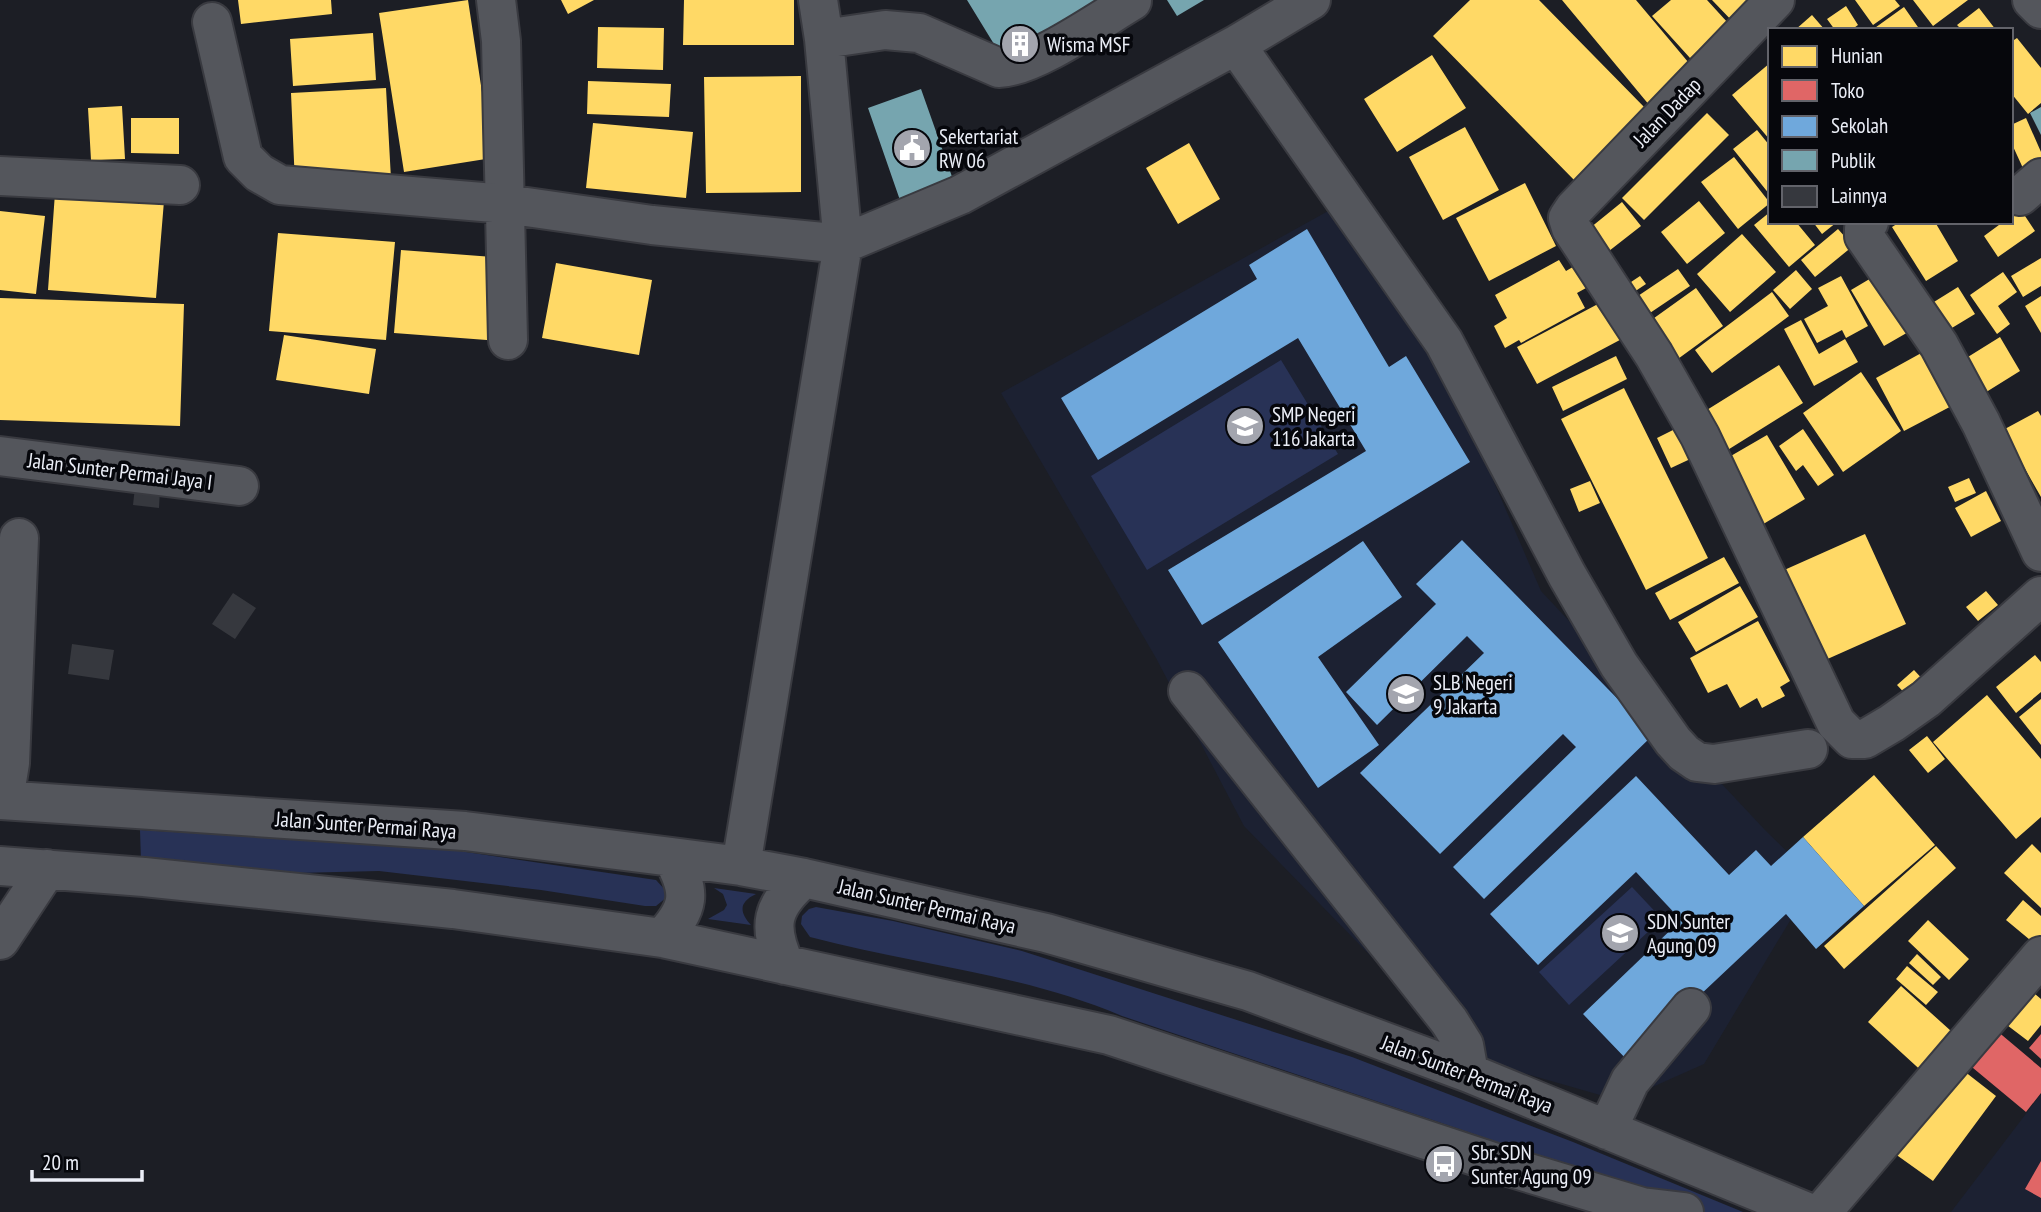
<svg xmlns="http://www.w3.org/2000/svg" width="2041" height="1212" viewBox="0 0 2041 1212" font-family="'PT Sans Narrow',sans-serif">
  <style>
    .built { fill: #1c2132 }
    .green { fill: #283256 }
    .homes { fill: #ffd966 }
    .shops { fill: #e06666 }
    .schools { fill: #6fa8dc }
    .public { fill: #76a5af }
    .building { fill: #36383e }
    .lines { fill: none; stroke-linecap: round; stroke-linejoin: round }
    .minor-casing { stroke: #393a40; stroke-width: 42 }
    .minor { stroke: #54565c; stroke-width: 38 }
    .labels { text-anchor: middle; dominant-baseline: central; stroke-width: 7; stroke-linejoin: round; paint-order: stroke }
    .poi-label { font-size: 21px; fill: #ebeef7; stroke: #06070c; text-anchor: start }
    .street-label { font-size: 21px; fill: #ebeef7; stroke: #06070c }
  </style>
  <rect width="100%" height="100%" fill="#1c1e25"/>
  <path class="built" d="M1330 210 1446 371 1541 591 1765 830 1815 879 1704 1064 1621 1101 1443 1050 1400 986 1244 826 1156 658 1001 393Z
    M2041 1094V1212H1951Z"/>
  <path class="green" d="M1281 360 1338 454 1147 570 1091 476Z
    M140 830 439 848 656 880 667 892V897L656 906H645L541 890 379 871 250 874 141 861Z
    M1632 887 1662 919 1569 1005 1539 972Z
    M714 888 756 894C739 902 739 912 751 925L708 919 724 910 727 905 723 894Z
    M816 907 893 921 1022 951 1352 1057 1573 1142 1743 1212H1684L1492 1140 1122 1016C1020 973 915 965 810 937L801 924 802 916 809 909Z"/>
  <path class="homes" d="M238 0H331L332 14 241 24Z
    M468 0 492 158 404 172 379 13Z
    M561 0H594L568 14Z
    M684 0H794V45H683Z
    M1470 0H1539L1648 111 1576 182 1433 36Z
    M1562 0H1636L1699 75 1655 112Z
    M1671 0H1707L1728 23 1690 58 1652 16Z
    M1712 0H1749L1736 25Z
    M1855 0H1895L1900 6 1873 25Z
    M1913 0H1968L1933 26Z
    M1846 6 1858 25 1851 30H1835L1827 19Z
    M1904 7 1920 30H1872Z
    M1979 8 1996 30H1962L1957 25Z
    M1812 15 1825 30H1795Z
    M598 27 664 28 663 70 597 68Z
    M373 33 376 80 293 86 290 39Z
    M2017 38 2041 68V103L2028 114 2011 93V42Z
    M1432 55 1466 108 1397 152 1364 99Z
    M1770 63V140L1732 95Z
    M801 76V192L706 193 704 77Z
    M588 81 671 84 669 117 587 114Z
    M386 88 391 179 295 184 291 93Z
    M122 106 125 159 91 160 88 108Z
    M1707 113 1729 135 1644 220 1622 198Z
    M131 118H179V154L131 153Z
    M2026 118 2041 152V171L2027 177 2011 142V125Z
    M593 123 693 132 686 198 586 188Z
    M1465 127 1499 190 1443 220 1409 157Z
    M1757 130 1770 146V195L1733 149Z
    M1189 143 1220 199 1178 224 1146 168Z
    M1734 157 1770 203 1738 229 1701 182Z
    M1525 183 1556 246 1489 281 1456 218Z
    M55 193 164 201 156 298 48 290Z
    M1699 201 1725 233 1687 264 1661 232Z
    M1622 202 1641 226 1609 251 1590 228Z
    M2021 210 2035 231 1998 257 1984 236 2003 222H2011V217Z
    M0 211 45 216 36 294 0 290Z
    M1770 212V222H1796L1815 245 1789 267 1754 225Z
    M1813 222H1837L1822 234Z
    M1900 222H1935L1958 261 1926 281 1892 227Z
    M1838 229 1853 246 1815 277 1801 260Z
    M278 233 395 242 386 340 269 331Z
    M1742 234 1776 272 1730 312 1697 274Z
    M401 250 506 258 500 341 394 333Z
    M2041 258V286L2023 297 2011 276Z
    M1559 260 1566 271 1583 261 1595 283 1577 293 1585 308 1521 343 1519 340 1505 348 1494 326 1507 318 1495 295Z
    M556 263 652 280 639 355 542 338Z
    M1678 269 1690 286 1641 319 1629 302Z
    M1796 270 1812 289 1790 309 1773 290Z
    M1883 271 1917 327 1884 346 1851 290Z
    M2003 272 2017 292 1998 306 2010 324 1997 334 1970 295Z
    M1640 276 1646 284 1631 294 1625 286Z
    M1841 276 1868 326 1846 338 1842 330 1817 343 1804 319 1828 306 1818 288Z
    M1958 287 1975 314 1937 337 1921 310Z
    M1696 288 1723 326 1671 364 1643 326Z
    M1772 292 1789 316 1712 373 1695 350Z
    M1613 296 1633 333 1537 384 1517 347Z
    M2041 296V333L2025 306Z
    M0 298 184 304 180 426 0 420Z
    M1801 320 1819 354 1845 339 1858 362 1814 386 1784 329Z
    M284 335 376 349 369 394 276 380Z
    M2000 337 2020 371 1975 399 1955 365Z
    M1934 346 1963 400 1904 431 1876 378Z
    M1616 356 1627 379 1563 411 1552 387Z
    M1779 365 1803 403 1726 451 1702 413Z
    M1861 372 1901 431 1843 472 1803 413Z
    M1624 388 1708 558 1646 590 1561 419Z
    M2038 411 2041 416V497L2003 430Z
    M1687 423 1701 454 1671 468 1657 438Z
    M1803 429 1834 475 1818 486 1803 465 1796 471 1779 446Z
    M1767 435 1805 499 1755 529 1717 464Z
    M1969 478 1976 493 1955 502 1948 487Z
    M1590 481 1600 503 1579 512 1570 489Z
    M1986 491 2001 521 1971 537 1955 508Z
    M1865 534 1906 624 1823 661 1782 571Z
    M1724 557 1739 583 1670 620 1655 593Z
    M1740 586 1758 617 1696 652 1678 622Z
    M1986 591 1998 605 1978 621 1966 607Z
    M1758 621 1790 681 1780 687 1785 696 1762 708 1757 698 1740 708 1727 684 1708 693 1690 658Z
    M2035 655 2041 662V692L2016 713 1996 687Z
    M1914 670 1927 684 1910 699 1897 685Z
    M1987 695 2041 759V817L2016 839 1933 742Z
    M2041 699V745L2019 717Z
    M1927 736 1945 759 1928 773 1909 750Z
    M1874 775 1935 845 1864 906 1803 837Z
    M2032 844 2041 853V908L2004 873Z
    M1936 846 1956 868 1844 969 1824 946Z
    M2023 900 2041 916V949L2006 920Z
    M1928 920 1969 959 1949 980 1908 941Z
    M1917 954 1941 977 1933 985 1909 963Z
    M1907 966 1938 992 1926 1005 1896 979Z
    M1901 986 1961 1040 1927 1076 1868 1022Z
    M2029 989 2041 999V1025L2028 1041 2003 1022Z
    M1955 1064 1996 1096 1933 1181 1891 1151Z"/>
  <path class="shops" d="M1990 1025 2041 1068V1093L2026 1112 1961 1058Z
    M2041 1034V1059L2029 1048Z
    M2041 1161V1198L2025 1189Z"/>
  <path class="schools" d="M1307 229 1389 367 1406 356 1470 462 1202 625 1168 570 1366 451 1298 338 1098 460 1061 398 1257 279 1249 265Z
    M1462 540 1653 735 1484 899 1453 867 1576 747 1563 734 1440 854 1360 773 1484 653 1467 636 1377 725 1346 692 1436 604 1416 584Z
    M1363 541 1402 597 1318 657 1379 745 1318 788 1218 642Z
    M1636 776 1729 875 1756 850 1771 866 1803 837 1864 906 1816 949 1786 914 1629 1062 1583 1014 1681 920 1636 872 1538 965 1490 914Z"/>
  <path class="public" d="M967 0H1117L1008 67Z
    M1167 0H1204L1177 16Z
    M921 89 956 188 902 206 868 108Z
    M2041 107V135L2030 113Z"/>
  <path class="building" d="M135 487 160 489 159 508 133 505Z
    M233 593 256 608 235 639 212 624Z
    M72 644 114 650 109 680 68 674Z"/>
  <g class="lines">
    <defs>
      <path id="minor" d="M496 0 501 41 508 340
        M1775 0 1574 209 1568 218 1571 228 1654 355 1700 436 1836 723 1852 739H1865L1892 723 1926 699 2041 596
        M2032 0 2041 9
        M212 22 243 157 259 173 280 185 506 204 652 225 843 244 960 195 1236 45 1444 342 1567 575 1619 665 1673 741 1684 753 1697 762 1714 764 1808 749
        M824 39 885 30 919 33 999 68C1034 67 1100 20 1132 1
        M1236 45 1311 0
        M0 176 180 185
        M2020 196 2041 178
        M1869 222 1864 229V236L1939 345 1981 423 2041 552
        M0 456 239 486
        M1188 691 1449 1021 1464 1045 1469 1073
        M0 800 465 831 672 857 741 866 804 878 1046 933 1248 991 1469 1073 1807 1212
        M4 800 10 763 19 538
        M0 866 144 877 453 909 662 938 1109 1035 1502 1165 1642 1207 1684 1212
        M741 866 843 244 824 39 818 0
        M662 938C690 908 692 893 672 857
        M0 940 47 869
        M785 965C767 925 771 907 804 878
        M1607 1130 1630 1081 1691 1008
        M1822 1212 2041 956"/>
    </defs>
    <use href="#minor" class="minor-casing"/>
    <use href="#minor" class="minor"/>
  </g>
  <defs>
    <symbol id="building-disc" viewBox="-11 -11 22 22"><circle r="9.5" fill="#a3a5ae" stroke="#06070c"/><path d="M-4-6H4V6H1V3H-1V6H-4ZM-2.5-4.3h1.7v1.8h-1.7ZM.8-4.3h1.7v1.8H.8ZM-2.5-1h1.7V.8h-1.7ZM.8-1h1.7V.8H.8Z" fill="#fff"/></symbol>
    <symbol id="civic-disc" viewBox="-11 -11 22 22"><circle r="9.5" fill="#a3a5ae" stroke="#06070c"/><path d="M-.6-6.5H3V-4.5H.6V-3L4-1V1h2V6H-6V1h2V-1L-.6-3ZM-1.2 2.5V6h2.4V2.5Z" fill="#fff"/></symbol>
    <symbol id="school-disc" viewBox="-11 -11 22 22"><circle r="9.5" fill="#a3a5ae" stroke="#06070c"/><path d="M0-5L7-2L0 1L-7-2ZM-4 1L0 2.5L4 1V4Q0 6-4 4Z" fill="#fff"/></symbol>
    <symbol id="bus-disc" viewBox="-11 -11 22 22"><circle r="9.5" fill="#a3a5ae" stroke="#06070c"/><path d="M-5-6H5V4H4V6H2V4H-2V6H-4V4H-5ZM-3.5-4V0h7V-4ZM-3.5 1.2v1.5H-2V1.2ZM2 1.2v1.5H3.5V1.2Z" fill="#fff"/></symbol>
  </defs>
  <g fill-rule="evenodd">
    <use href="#building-disc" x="998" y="22" width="44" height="44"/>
    <use href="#civic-disc" x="890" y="126" width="44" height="44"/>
    <use href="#school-disc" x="1223" y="404" width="44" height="44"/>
    <use href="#school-disc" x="1384" y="672" width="44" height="44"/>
    <use href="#school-disc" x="1598" y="911" width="44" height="44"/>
    <use href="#bus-disc" x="1422" y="1142" width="44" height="44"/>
  </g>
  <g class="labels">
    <g class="poi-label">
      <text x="1047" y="44">Wisma MSF</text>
      <text x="939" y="136">Sekertariat<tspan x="939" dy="24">RW 06</tspan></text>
      <text x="1272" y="414">SMP Negeri<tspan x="1272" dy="24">116 Jakarta</tspan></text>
      <text x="1433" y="682">SLB Negeri<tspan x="1433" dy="24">9 Jakarta</tspan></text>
      <text x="1647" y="921">SDN Sunter<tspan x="1647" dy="24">Agung 09</tspan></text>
      <text x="1471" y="1152">Sbr. SDN<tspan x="1471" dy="24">Sunter Agung 09</tspan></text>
    </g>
    <g class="street-label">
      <text transform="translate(1667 112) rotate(-46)">Jalan Dadap</text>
      <text transform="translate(120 471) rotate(7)">Jalan Sunter Permai Jaya I</text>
      <text transform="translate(366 825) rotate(4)">Jalan Sunter Permai Raya</text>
      <text transform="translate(927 906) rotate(13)">Jalan Sunter Permai Raya</text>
      <text transform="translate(1467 1074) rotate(21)">Jalan Sunter Permai Raya</text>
    </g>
  </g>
  <rect x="1768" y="28" width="245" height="196" fill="#06070c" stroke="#62636a" stroke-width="2"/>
  <rect x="1782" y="46" width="35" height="21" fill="#ffd966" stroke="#62636a" stroke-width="2"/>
  <text x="1831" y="63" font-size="21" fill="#ebeef7">Hunian</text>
  <rect x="1782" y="80" width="35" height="21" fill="#e06666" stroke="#62636a" stroke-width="2"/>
  <text x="1831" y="98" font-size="21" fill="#ebeef7">Toko</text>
  <rect x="1782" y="116" width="35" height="21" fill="#6fa8dc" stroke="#62636a" stroke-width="2"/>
  <text x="1831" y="133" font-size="21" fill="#ebeef7">Sekolah</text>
  <rect x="1782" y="150" width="35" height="21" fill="#76a5af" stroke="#62636a" stroke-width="2"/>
  <text x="1831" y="168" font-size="21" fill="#ebeef7">Publik</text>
  <rect x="1782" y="186" width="35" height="21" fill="#36383e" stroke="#62636a" stroke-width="2"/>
  <text x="1831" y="203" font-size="21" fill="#ebeef7">Lainnya</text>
  <path d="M32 1170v10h110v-10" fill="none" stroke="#ebeef7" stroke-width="3.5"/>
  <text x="42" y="1170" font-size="21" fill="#ebeef7" stroke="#06070c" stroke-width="5" paint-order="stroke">20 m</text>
</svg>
